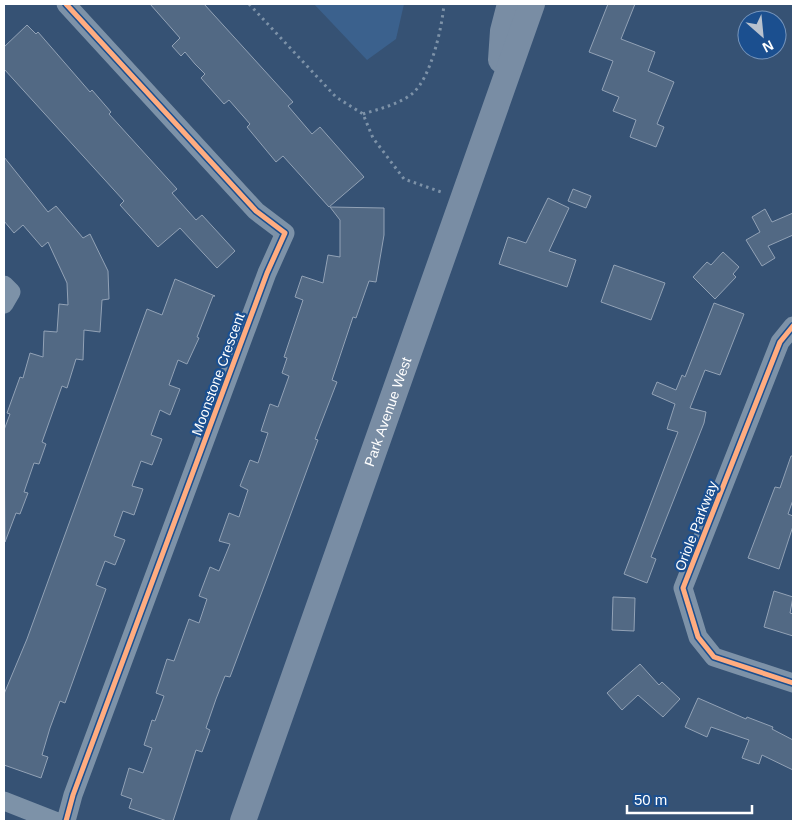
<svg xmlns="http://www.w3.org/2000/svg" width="797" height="825" viewBox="0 0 797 825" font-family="Arial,sans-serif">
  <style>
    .water { fill: #3b618d }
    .building { fill: #526984; stroke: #92a2b6 }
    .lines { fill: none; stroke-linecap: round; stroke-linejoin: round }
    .path { stroke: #7d92a8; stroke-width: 3; stroke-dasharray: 2.5 4; stroke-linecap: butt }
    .minor { stroke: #7d92a8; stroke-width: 19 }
    .secondary { stroke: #798da4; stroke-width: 26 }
    .cycleway-casing { stroke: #1b4f8f; stroke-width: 8 }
    .cycleway { stroke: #ffac80; stroke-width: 5 }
    .labels { text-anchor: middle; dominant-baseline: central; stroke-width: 4.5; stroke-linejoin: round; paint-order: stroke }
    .street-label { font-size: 14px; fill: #fff; stroke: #1b4f8f }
  </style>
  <rect width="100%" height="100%" fill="#365274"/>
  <path class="water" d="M314 4H404L396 39 367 60Z"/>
  <path class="building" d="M150 4H204L293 102 288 106 312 134 320 127 364 177 329 207 283 156 276 162 247 127 250 124 229 100 224 104 201 78 205 74 195 64 185 52 181 56 172 46 180 38Z
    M608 4H635L621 39 655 52 648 71 674 82 657 124 664 127 656 147 630 137 636 120 613 111 619 97 602 90 613 61 589 52Z
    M27 25 36 34 38 32 90 92 92 90 111 112 109 114 177 189 172 193 196 220 202 215 235 251 217 268 180 228 158 247 120 205 124 201 4 69V47Z
    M4 157 48 212 56 206 83 238 90 234 108 271 109 299 102 300 100 332 84 330 83 360 76 359 67 388 62 386 42 442 46 444 39 464 34 463 24 492 28 493 20 514 16 513 5 542 4 430 10 414 7 413 20 377 23 378 30 353 43 357 44 331 57 332 59 304 68 305 67 283 48 242 42 247 23 225 14 233 4 221Z
    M573 189 591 196 586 208 568 201Z
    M548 198 569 208 549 251 576 260 567 287 499 264 508 237 526 243Z
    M330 207 384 208V235L376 282 369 281 356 318 353 317 332 380 337 382 315 439 318 440 269 573 230 677 225 676 216 699 206 728 210 730 202 752 196 750 173 821H167L129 808 132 799 121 795 129 768 143 773 152 748 144 745 152 720 155 721 164 696 156 693 167 659 174 661 189 619 199 623 207 599 199 596 210 567 219 571 230 544 219 541 229 513 239 517 248 490 240 486 250 460 258 463 268 433 261 431 270 404 278 407 289 376 282 373 287 358 284 357 303 300 295 297 302 276 323 283 328 255 340 257V220Z
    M765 209 772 222 793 213V235L768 246 775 258 762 266 746 240 760 232 752 217Z
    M723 252 739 267 733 274 736 277 715 299 693 277 707 262 711 265Z
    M614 265 665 283 651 320 601 302Z
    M175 279 215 296H213L197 337 199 338 187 364 178 360 169 385 180 389 170 415 160 410 151 435 162 439 152 465 141 461 132 486 143 489 134 515 123 511 114 536 125 540 115 565 105 561 96 585 106 589 65 703 60 701 50 728 42 755 48 757 41 778 4 765V694L27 639 147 309 162 315Z
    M714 303 744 314 720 375 705 370 690 408 706 412 704 423 651 557 656 559 647 583 624 574 678 432 667 429 675 404 652 394 657 382 676 390 682 375 685 377Z
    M791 456H793V500L788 514 793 516V526L779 569 748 558 775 487 780 488Z
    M774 591 793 597 790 613 793 614V636L764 627Z
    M613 597 635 598 634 631 612 630Z
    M640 664 659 685 662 682 680 699 663 717 638 695 622 710 607 693Z
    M698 698 746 719 747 717 773 727 772 729 793 740V770L762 755 759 764 742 758 749 740 711 727 707 737 685 727Z"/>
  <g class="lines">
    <path class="path" d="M249 4 336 97 363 114 373 138 404 179 444 193
      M363 114C379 109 400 104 413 93 431 77 442 28 444 4"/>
    <path class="minor" d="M4 285 11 292 4 304
      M793 326 780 342 683 588 698 637 714 657 793 683
      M4 801 55 821
      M66 821 73 795 267 273 285 233 256 211 66 4"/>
    <g class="secondary">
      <path d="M501 60 503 31 510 4"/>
      <path id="s1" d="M243 821 532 4"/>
    </g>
    <defs>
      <path id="cycleway" d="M793 326 780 342 683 588 698 637 714 657 793 683
        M66 821 73 795 267 273 285 233 256 211 66 4"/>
    </defs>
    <use href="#cycleway" class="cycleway-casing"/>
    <use href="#cycleway" class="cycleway"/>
  </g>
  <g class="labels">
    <g class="street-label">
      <text transform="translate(218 374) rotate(-70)">Moonstone Crescent</text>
      <text stroke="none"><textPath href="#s1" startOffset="434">Park Avenue West</textPath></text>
      <text transform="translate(696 526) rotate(-69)">Oriole Parkway</text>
    </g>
  </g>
  <rect width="797" height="825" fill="none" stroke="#ffffff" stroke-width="10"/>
  <g transform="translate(762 35) rotate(153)"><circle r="24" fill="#1b4f8f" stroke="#7695bc"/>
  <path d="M0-4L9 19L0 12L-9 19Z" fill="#b9c2ce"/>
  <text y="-8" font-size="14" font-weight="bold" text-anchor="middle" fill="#ffffff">N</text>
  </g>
  <path d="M627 805v8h125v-8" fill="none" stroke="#ffffff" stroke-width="2.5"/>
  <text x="634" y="805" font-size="15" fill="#ffffff" stroke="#1b4f8f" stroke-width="4" paint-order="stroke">50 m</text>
</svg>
